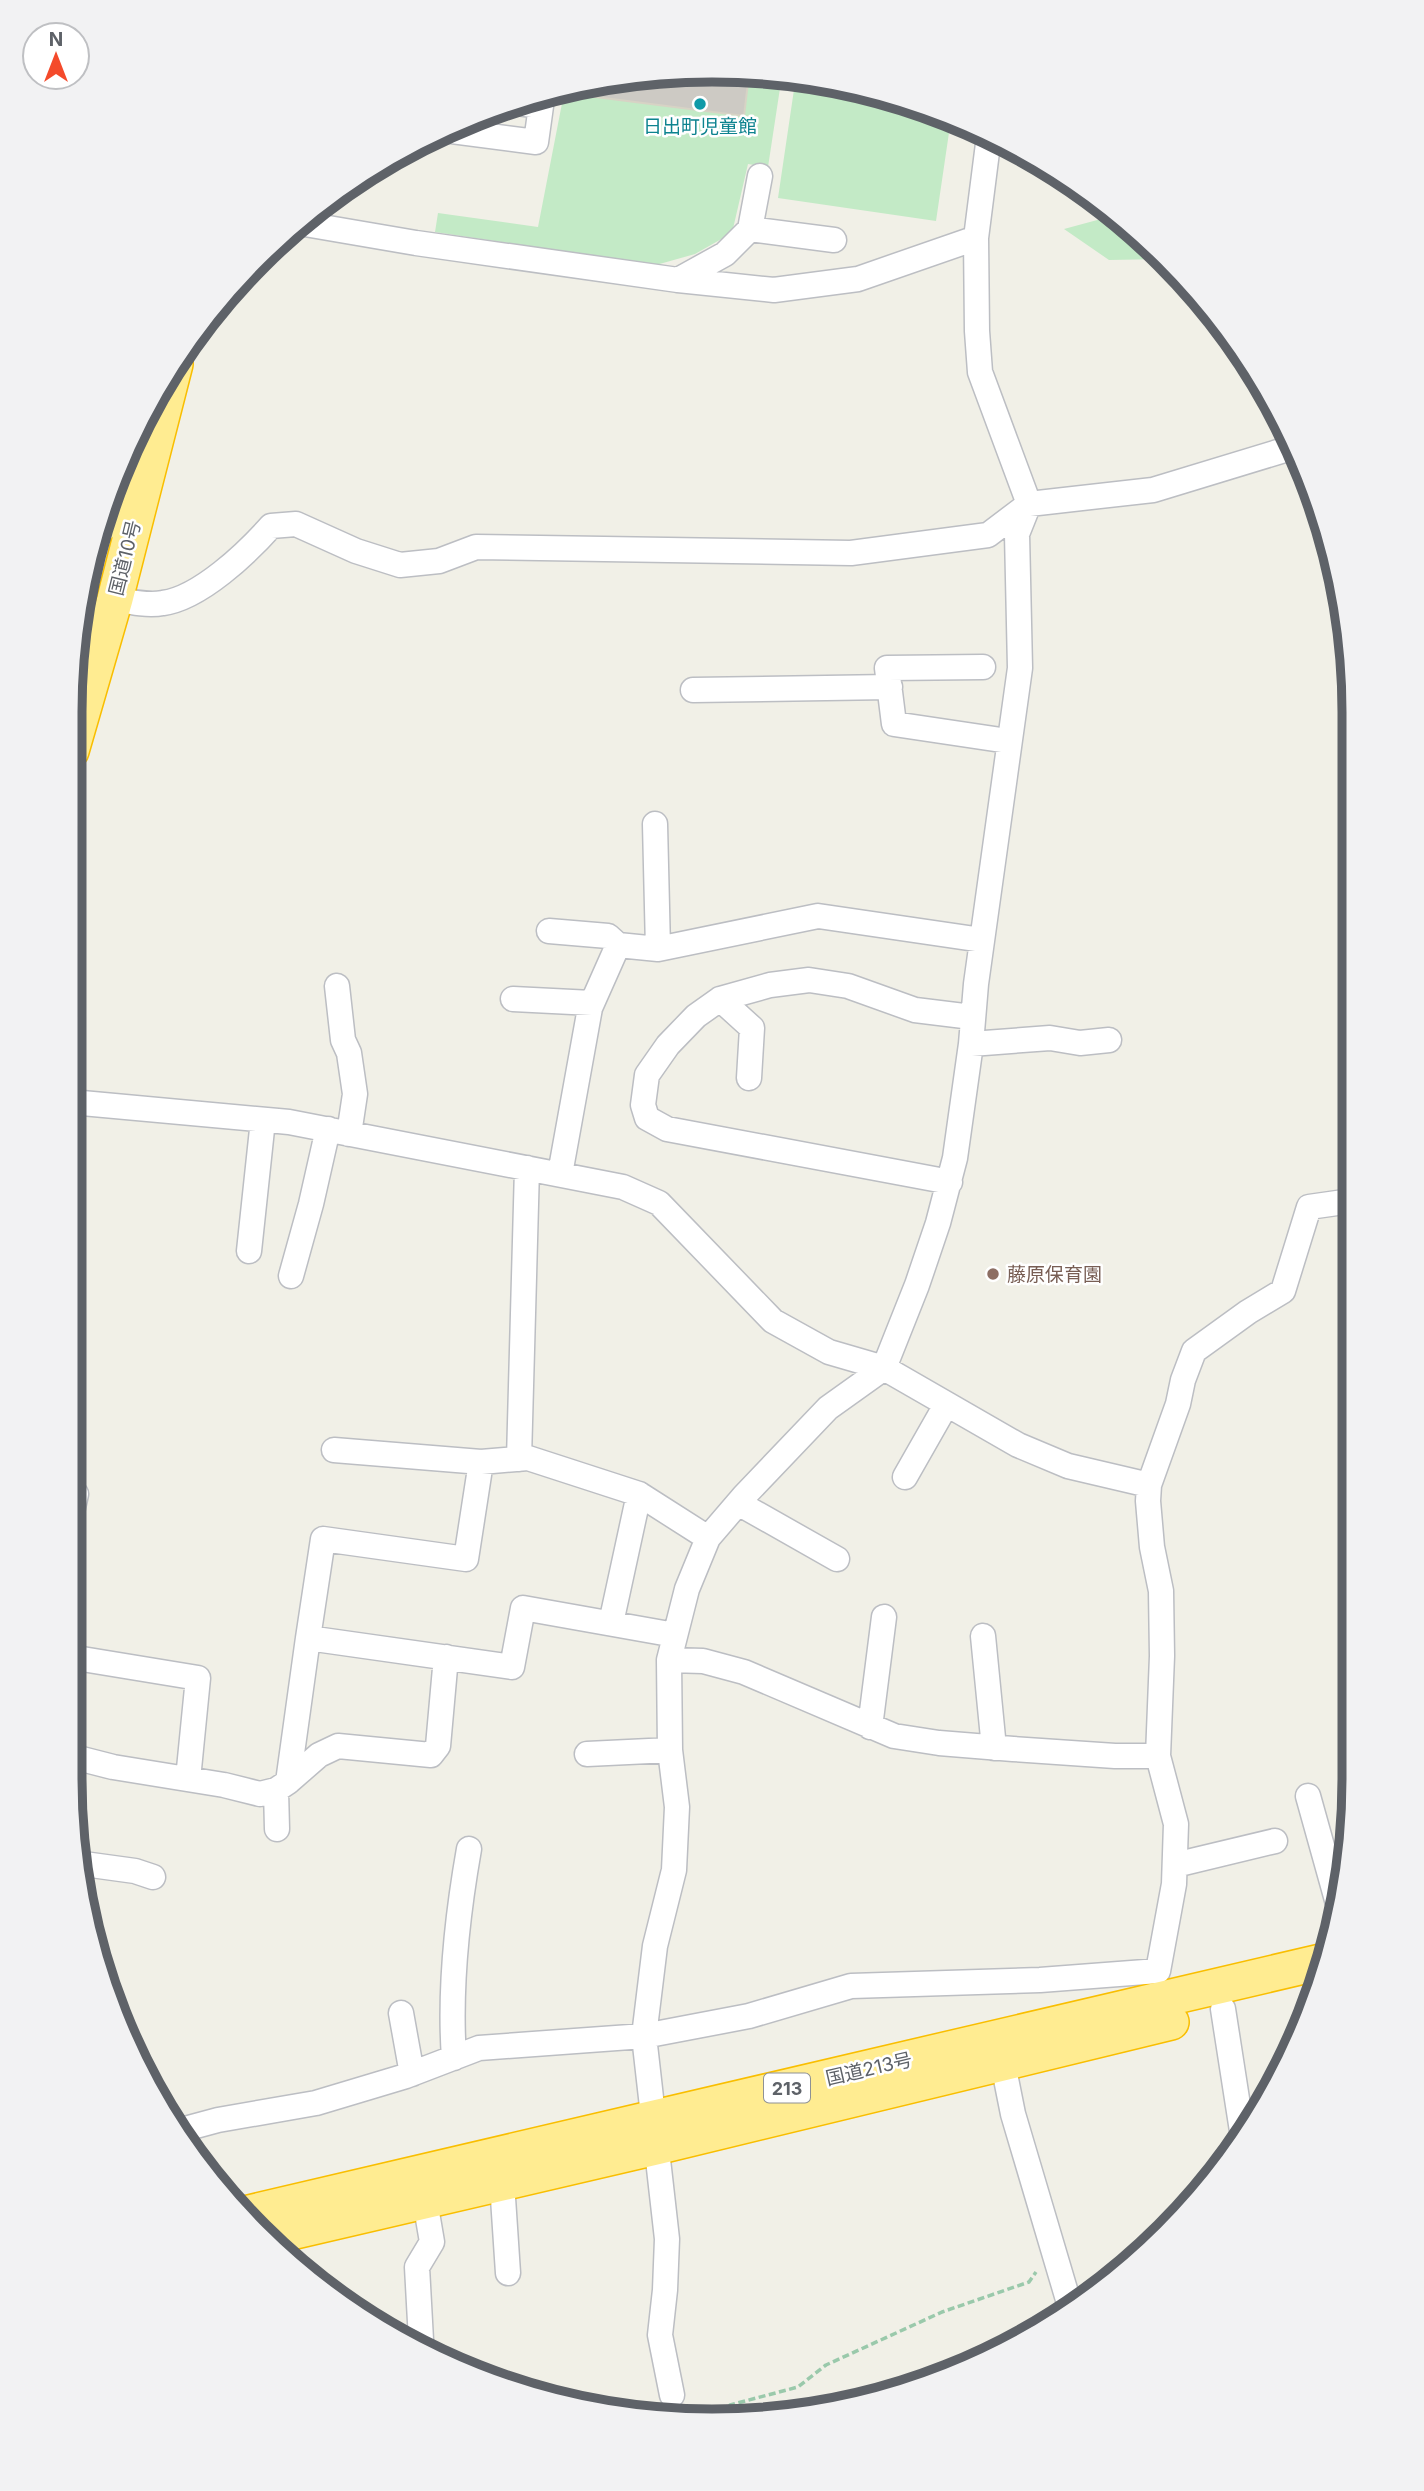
<svg xmlns="http://www.w3.org/2000/svg" width="1424" height="2491" viewBox="0 0 1424 2491" font-family="Inter,'Noto Sans JP',sans-serif">
  <style>
    .green { fill: #c3eac6 }
    .building { fill: #cdcac4; stroke: #d7d3c5; stroke-width: 2 }
    .lines { fill: none; stroke-linecap: round; stroke-linejoin: round }
    .minor-casing { stroke: #bcbec3; stroke-width: 27 }
    .highway-casing { stroke: #f9be00; stroke-width: 38 }
    .path { stroke: #9ac9ab; stroke-width: 3.5; stroke-dasharray: 7 3.5; stroke-linecap: butt }
    .minor { stroke: #fff; stroke-width: 24 }
    .highway { stroke: #ffec91; stroke-width: 35 }
    .culture-dot { fill: #0f9aa8; stroke: #fff; stroke-width: 2.5 }
    .education-dot { fill: #8d6e63; stroke: #fff; stroke-width: 2.5 }
    .labels { text-anchor: middle; dominant-baseline: central; stroke-width: 5; stroke-linejoin: round; paint-order: stroke }
    .shield { fill: #fff; stroke: #8e9195; stroke-width: 2 }
    .shield-label { font-size: 18px; font-weight: bold; fill: #5e6268 }
    .culture-label { font-size: 19px; fill: #0d838f; stroke: #fff }
    .street-label { font-size: 19px; fill: #5e6268; stroke: #fff }
    .education-label { font-size: 19px; fill: #785e54; stroke: #fff; text-anchor: start }
    .rim { fill: none; stroke: #5e6268; stroke-width: 9 }
  </style>
  <rect width="100%" height="100%" fill="#f1f0e7"/>
  <path class="green" d="M749 74 782 75 768 167 748 164 732 233 695 254 656 265 435 232 438 213 538 227 564 93 743 116Z
    M796 76 919 104 951 119 936 221 778 198Z
    M1112 216 1166 258V259L1109 260 1064 229Z"/>
  <path class="building" d="M670 71 749 74 744 116 565 93V89Z"/>
  <g class="lines">
    <defs>
      <path id="minor" d="M444 130 536 142 541 106 517 103
        M299 223 416 243 678 280 774 290 858 279 976 238
        M750 229 834 240
        M678 280 725 254 750 229 760 176
        M115 599C130 602 148 606 163 603 200 598 247 553 271 526L296 524 356 551 400 565 439 561 476 547 851 553 988 535 1029 504 1153 490 1291 448
        M983 667 887 668 894 724 1008 741
        M693 690 890 687
        M655 824 658 949
        M549 931 608 936 618 945
        M337 986 343 1040 349 1053 355 1094 349 1134
        M513 999 592 1003
        M720 999 752 1028 749 1078
        M971 1044 1050 1038 1080 1043 1109 1040
        M71 1102 289 1122 623 1187 659 1203 773 1321 829 1352 884 1368 1018 1445 1068 1466 1149 1485
        M560 1174 590 1008 618 945 658 949 818 916 982 940
        M950 1182 667 1129 647 1118 643 1105 647 1075 668 1045 696 1016 720 999 770 985 809 980 848 986 915 1010 972 1017
        M249 1251 263 1120
        M291 1276 311 1204 328 1129
        M519 1459 527 1168
        M481 1462 528 1458 639 1494 708 1538
        M905 1477 946 1405
        M738 1503 837 1559
        M70 1521 76 1494
        M611 1623 639 1494
        M983 1636 994 1748
        M308 1638 323 1539 466 1559 481 1462 334 1450
        M70 1657 198 1678 188 1779
        M669 1660 703 1661 744 1672 894 1736 939 1743 1013 1749 1115 1756H1158
        M870 1727 884 1617
        M587 1754 670 1750
        M70 1756 113 1767 224 1785 260 1794 276 1790 288 1782 308 1638 512 1667 523 1608 675 1635
        M288 1782 319 1755 338 1746 431 1755 438 1746 446 1657
        M276 1790 277 1829
        M1308 1796 1337 1900
        M84 1864 135 1871 153 1877
        M1175 1865 1275 1841
        M1223 2009 1242 2131
        M401 2013 412 2074
        M1000 2049 1013 2114 1069 2303
        M454 2058C449 1988 457 1917 469 1849
        M181 2130 218 2120 316 2103 406 2076 479 2048 644 2036 749 2016 851 1986 1040 1980 1158 1971 1174 1884 1176 1824 1158 1756 1162 1656 1161 1591 1152 1547 1148 1501 1149 1485 1178 1404 1183 1380 1194 1351 1248 1312 1283 1291 1309 1207 1351 1201
        M502 2183 508 2273
        M421 2340 417 2267 432 2242 425 2201
        M672 2395 660 2335 665 2290 667 2239 644 2036 655 1946 674 1870 677 1807 670 1750 669 1660 687 1589 708 1538 744 1496 828 1408 884 1368 917 1285 938 1223 955 1158 971 1044 976 984 1020 668 1017 534 1029 504 980 372 977 331 976 238 989 136"/>
      <path id="highway" d="M100 525 106 500
        M71 751 115 599 175 364
        M249 2213 1325 1961
        M274 2236 656 2147 1171 2022"/>
    </defs>
    <use href="#minor" class="minor-casing"/>
    <use href="#highway" class="highway-casing"/>
    <path class="path" d="M727 2417 730 2405 798 2387 826 2365 942 2312 1029 2282 1036 2272"/>
    <use href="#minor" class="minor"/>
    <use href="#highway" class="highway"/>
  </g>
  <circle class="culture-dot" cx="700" cy="104" r="7"/>
  <circle class="education-dot" cx="993" cy="1274" r="7"/>
  <g class="labels">
    <rect class="shield" x="764" y="2073.5" width="46" height="29" rx="5"/>
    <g class="shield-label">
      <text x="787" y="2088">213</text>
    </g>
    <g class="culture-label">
      <text x="700" y="126">日出町児童館</text>
    </g>
    <g class="street-label">
      <text transform="translate(125 558) rotate(-76)">国道10号</text>
      <text transform="translate(869 2069) rotate(-13)">国道213号</text>
    </g>
    <g class="education-label">
      <text x="1007" y="1274">藤原保育園</text>
    </g>
  </g>
  <path d="M0 0H1424V2491H0ZM712 82H712A630 630 0 0 1 1342 712V1779A630 630 0 0 1 712 2409H712A630 630 0 0 1 82 1779V712A630 630 0 0 1 712 82Z" fill="#f2f2f3" fill-rule="evenodd"/>
  <path class="rim" d="M712 82H712A630 630 0 0 1 1342 712V1779A630 630 0 0 1 712 2409H712A630 630 0 0 1 82 1779V712A630 630 0 0 1 712 82Z"/>
  <g transform="translate(56 56)"><circle r="33" fill="#ffffff" stroke="#bfc0c3" stroke-width="2"/>
  <path d="M0-5L12 26L0 18L-12 26Z" fill="#f44a2b"/>
  <text y="-10" font-size="19" font-weight="bold" text-anchor="middle" fill="#5e6268">N</text>
  </g>
</svg>
